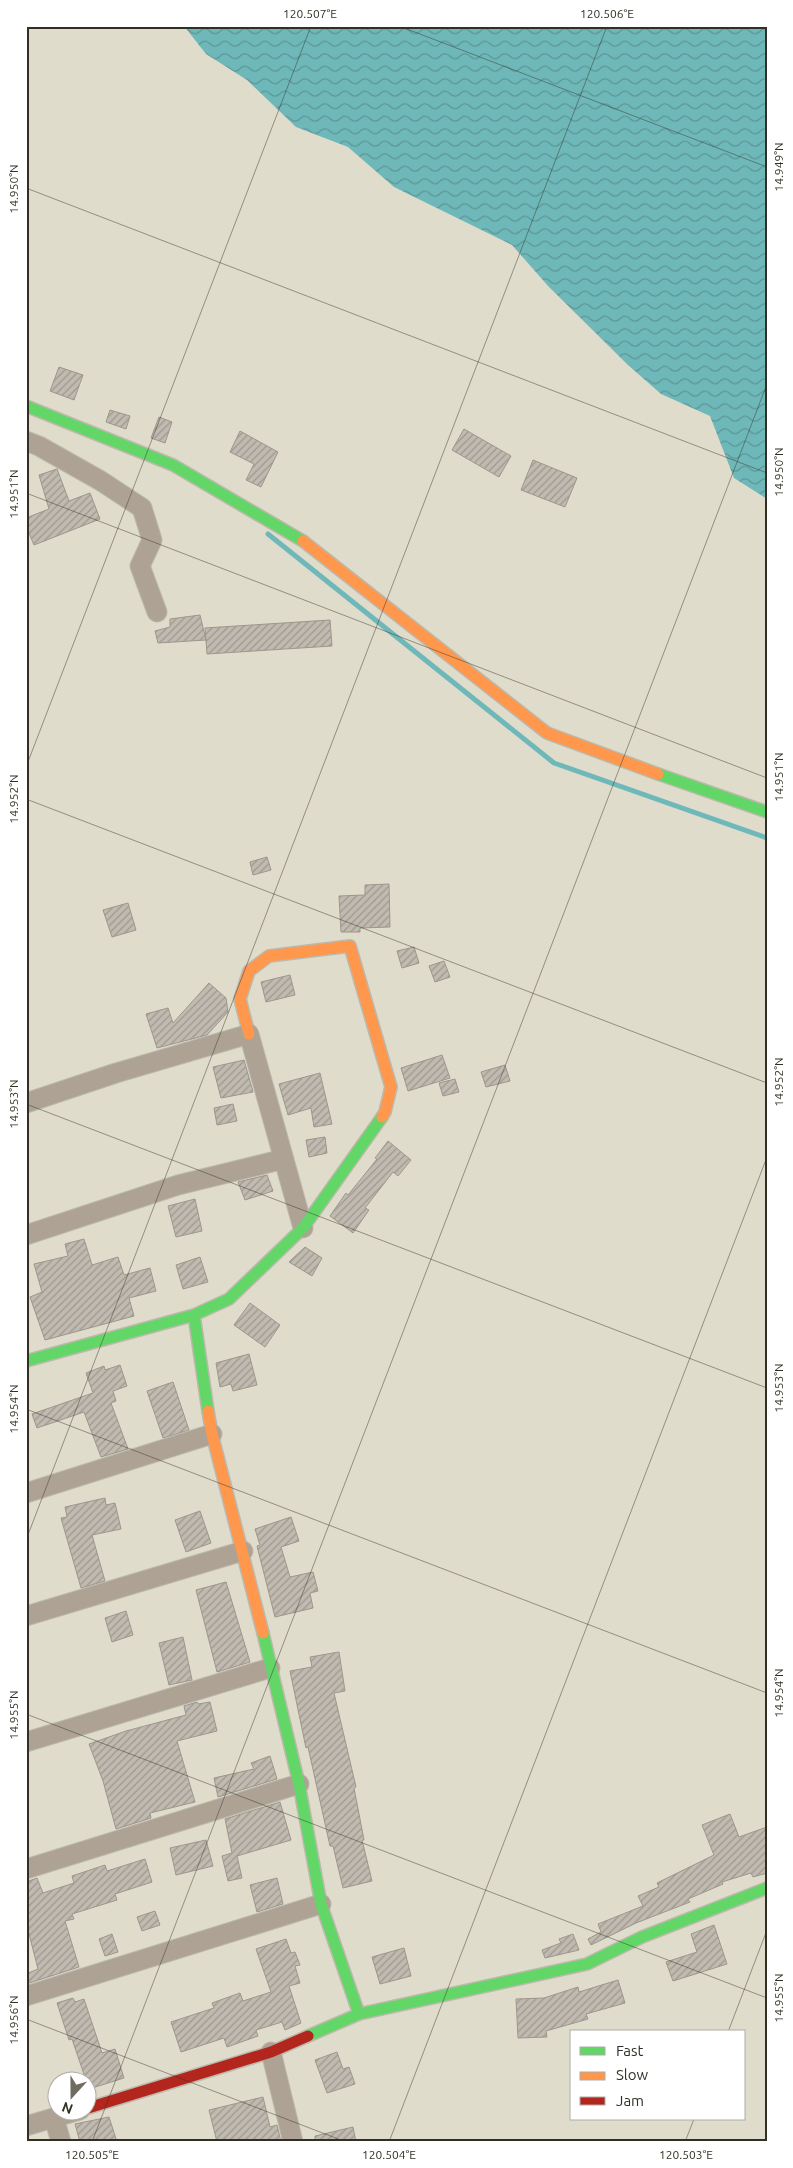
<svg xmlns="http://www.w3.org/2000/svg" width="793" height="2168" viewBox="0 0 793 2168" font-family="Ubuntu,sans-serif">
  <style>
    .water { fill: url(#water-waves) }
    .lines { fill: none; stroke-linecap: round; stroke-linejoin: round }
    .stream { stroke: #6fb8b9; stroke-width: 5 }
    .building { fill: url(#building-hatch); stroke: #9c968c }
    .street-casing { stroke: #bcb9ac; stroke-width: 21 }
    .fast-casing { stroke: #bcb9ac; stroke-width: 14 }
    .slow-casing { stroke: #bcb9ac; stroke-width: 14 }
    .jam-casing { stroke: #bcb9ac; stroke-width: 14 }
    .street { stroke: #aea295; stroke-width: 19 }
    .fast { stroke: #63d668; stroke-width: 11 }
    .slow { stroke: #ff974d; stroke-width: 11 }
    .jam { stroke: #b3261e; stroke-width: 11 }
    .ticks { fill: none; stroke: #322f24; stroke-width: 1; stroke-opacity: 0.45 }
    .neatline { fill: none; stroke: #322f24; stroke-width: 2 }
    .ticks-label { font-size: 12px; text-anchor: middle; fill: #322f24 }
  </style>
  <defs>
    <pattern id="water-waves" width="16" height="10" patternUnits="userSpaceOnUse" patternTransform="scale(1.25)"><rect width="16" height="10" fill="#6fb8b9"/><path d="M0 5q4-4 8 0t8 0" fill="none" stroke="#5c9696"/></pattern>
    <pattern id="building-hatch" width="6" height="6" patternUnits="userSpaceOnUse" patternTransform="scale(1.25)"><rect width="6" height="6" fill="#c1bab0"/><path d="M-1 1l2-2M0 6l6-6M5 7l2-2" fill="none" stroke="#9d988f"/></pattern>
  </defs>
  <rect width="100%" height="100%" fill="#e0dccc"/>
  <path class="water" d="M184 26H767V499L734 478 710 416 661 394 628 365 549 287 512 245 394 187 348 147 296 127 247 80 206 54Z"/>
  <g class="lines">
    <path class="stream" d="M268 534 554 763 767 838"/>
  </g>
  <path class="building" d="M59 367 83 375 74 400 50 391Z
    M110 410 130 416 126 429 106 422Z
    M159 417 172 422 165 443 151 438Z
    M464 429 511 456 499 477 452 450Z
    M240 431 278 452 261 487 246 480 254 464 230 452Z
    M533 460 577 478 565 507 521 490Z
    M57 469 69 501 90 493 100 519 34 545 26 526V518L49 509 39 475Z
    M200 615 206 640 158 643 155 631 170 627V619Z
    M330 620 332 646 207 654 205 628Z
    M267 857 271 870 253 875 250 862Z
    M389 884 390 927 360 928V932H341L339 896 365 895V885Z
    M128 903 136 930 112 937 103 910Z
    M414 947 419 963 402 968 397 951Z
    M444 961 450 977 435 982 429 966Z
    M290 975 295 995 266 1002 261 982Z
    M209 983 226 998 228 1012 207 1035 157 1048 146 1014 168 1008 173 1023Z
    M442 1055 450 1078 408 1091 401 1068Z
    M244 1060 253 1092 221 1098 213 1067Z
    M505 1065 510 1081 486 1087 481 1072Z
    M320 1073 332 1124 314 1127 311 1108 288 1115 279 1084Z
    M455 1079 459 1092 443 1096 439 1083Z
    M233 1104 237 1121 217 1125 214 1108Z
    M325 1137 327 1153 309 1157 306 1140Z
    M388 1141 411 1160 398 1176 393 1172 365 1208 369 1210 353 1233 330 1216 346 1193 348 1195 377 1159 375 1158Z
    M267 1175 273 1191 245 1200 238 1182Z
    M195 1199 202 1231 176 1237 168 1206Z
    M84 1239 92 1265 118 1257 124 1275 150 1268 156 1291 129 1298 134 1316 45 1340 30 1297 42 1292 34 1264 68 1256 65 1244Z
    M305 1247 322 1258 312 1276 289 1262Z
    M200 1257 208 1282 183 1289 176 1265Z
    M250 1303 280 1325 265 1347 234 1325Z
    M249 1354 257 1385 233 1391 231 1384 220 1387 216 1363Z
    M120 1365 127 1386 113 1391 116 1401 111 1403 128 1449 101 1457 84 1412 37 1428 32 1414 93 1393 86 1373 104 1366 105 1370Z
    M173 1382 189 1430 163 1438 147 1391Z
    M105 1498 106 1505 115 1503 121 1529 92 1535 105 1581 81 1588 61 1518 67 1517 65 1507Z
    M200 1511 211 1543 186 1552 175 1520Z
    M291 1517 299 1541 281 1547 290 1577 313 1572 318 1591 310 1593 313 1608 275 1617 257 1546 260 1545 255 1529Z
    M226 1582 250 1662 217 1672 196 1590Z
    M126 1611 133 1635 112 1642 105 1618Z
    M183 1637 192 1680 169 1685 159 1643Z
    M339 1652 345 1691 334 1693 356 1787 354 1788 364 1840H362L372 1881 343 1888 333 1846H330L308 1747 306 1748 290 1671 312 1667 310 1657Z
    M197 1702 198 1704 210 1702 217 1731 177 1741 195 1802 150 1813 151 1818 116 1829 103 1781 89 1744 126 1731 186 1715 184 1706Z
    M270 1756 277 1779 218 1797 214 1778 254 1769 251 1763Z
    M280 1802 291 1840 237 1856 242 1878 228 1881 222 1856 232 1853 225 1819Z
    M730 1814 739 1837 767 1827V1873L753 1877 751 1873 722 1882 723 1884 688 1899 690 1902 636 1923 591 1945 588 1939 601 1932 598 1924 643 1906 638 1896 659 1887 657 1883 714 1855 702 1825Z
    M206 1840 213 1866 176 1875 170 1848Z
    M145 1859 152 1882 115 1894 117 1900 72 1914 74 1919 65 1921 79 1967 26 1984V1974L38 1969 26 1922V1882L37 1878 43 1893 74 1883 72 1876 105 1865 107 1871Z
    M277 1878 283 1904 257 1912 250 1885Z
    M155 1911 160 1925 142 1931 137 1917Z
    M714 1925 727 1964 673 1981 666 1962 697 1952 691 1934Z
    M112 1934 118 1952 105 1956 99 1939Z
    M573 1934 579 1950 545 1958 542 1950 561 1943 559 1939Z
    M286 1939 291 1953 295 1952 300 1965 295 1966 300 1983 289 1986 301 2023 285 2030 282 2022 256 2030 258 2036 227 2047 224 2038 181 2052 171 2022 214 2008 212 2003 240 1993 243 2001 271 1992 256 1949Z
    M404 1948 411 1976 380 1984 372 1957Z
    M618 1980 625 2003 586 2014 588 2019 546 2031 547 2037 518 2038 516 1999 544 1998 578 1987 579 1992Z
    M73 1998 75 2002 84 1999 102 2053 115 2049 124 2078 89 2089 72 2039 69 2040 57 2003Z
    M337 2052 343 2069 349 2067 355 2084 327 2093 315 2060Z
    M263 2097 270 2127 277 2125 281 2142H217L209 2110Z
    M109 2117 117 2142H80L75 2124Z
    M353 2127 356 2142H315V2136Z"/>
  <g class="lines">
    <defs>
      <path id="street" d="M26 441 39 446 101 481 142 508 152 540 140 566 157 612
        M26 1103 116 1073 249 1034 303 1228
        M26 1235 178 1185 284 1159
        M26 1493 212 1434
        M26 1616 243 1551
        M26 1742 270 1668
        M26 1869 299 1784
        M26 1996 321 1904
        M271 2052 293 2142
        M54 2118 61 2142
        M26 2126 80 2110"/>
      <path id="fast" d="M26 406 173 465 303 541
        M658 774 767 812
        M194 1315 229 1299 303 1228 382 1117
        M26 1361 194 1315 208 1411
        M263 1633 299 1784 321 1904 359 2014
        M308 2036 359 2014 587 1964 642 1937 767 1888"/>
      <path id="slow" d="M303 541 547 733 658 774
        M249 1034 240 999 249 971 269 956 350 946 391 1087 385 1112 382 1117
        M208 1411 212 1434 263 1633"/>
      <path id="jam" d="M88 2108 271 2052 308 2036"/>
    </defs>
    <use href="#street" class="street-casing"/>
    <use href="#fast" class="fast-casing"/>
    <use href="#slow" class="slow-casing"/>
    <use href="#jam" class="jam-casing"/>
    <use href="#street" class="street"/>
    <use href="#fast" class="fast"/>
    <use href="#slow" class="slow"/>
    <use href="#jam" class="jam"/>
  </g>
  <path class="ticks" d="M399 26 767 167M26 188 767 473M26 493 767 778M26 767 311 26M26 799 767 1083M26 1104 767 1388M26 1409 767 1693M26 1540 607 26M26 1714 767 1998M26 2019 346 2142M728 2032 767 1930M92 2142 767 384M389 2142 767 1157M685 2142 694 2119"/>
  <rect width="793" height="2168" fill="none" stroke="#ffffff" stroke-width="55"/>
  <rect x="570" y="2030" width="175" height="90" fill="#ffffff" stroke="#adaca7"/>
  <rect x="580" y="2047" width="25" height="8" fill="#63d668" stroke="#adaca7"/>
  <text x="616" y="2056" font-size="15" fill="#322f24">Fast</text>
  <rect x="580" y="2072" width="25" height="8" fill="#ff974d" stroke="#adaca7"/>
  <text x="616" y="2080" font-size="15" fill="#322f24">Slow</text>
  <rect x="580" y="2097" width="25" height="8" fill="#b3261e" stroke="#adaca7"/>
  <text x="616" y="2106" font-size="15" fill="#322f24">Jam</text>
  <g transform="translate(72 2096) rotate(201)"><circle r="24" fill="#ffffff" stroke="#adaca7"/>
  <path d="M0-4L9 19L0 12L-9 19Z" fill="#6f6c5f"/>
  <text y="-8" font-size="14" font-weight="bold" text-anchor="middle" fill="#322f24">N</text>
  </g>
  <rect x="28" y="28" width="738" height="2112" class="neatline"/>
  <g class="ticks-label">
    <text x="310" y="18">120.507°E</text>
    <text x="607" y="18">120.506°E</text>
    <text transform="translate(779 167) rotate(-90)" y="4">14.949°N</text>
    <text transform="translate(14 189) rotate(-90)" y="4">14.950°N</text>
    <text transform="translate(779 472) rotate(-90)" y="4">14.950°N</text>
    <text transform="translate(14 494) rotate(-90)" y="4">14.951°N</text>
    <text transform="translate(779 777) rotate(-90)" y="4">14.951°N</text>
    <text transform="translate(14 799) rotate(-90)" y="4">14.952°N</text>
    <text transform="translate(779 1082) rotate(-90)" y="4">14.952°N</text>
    <text transform="translate(14 1104) rotate(-90)" y="4">14.953°N</text>
    <text transform="translate(779 1388) rotate(-90)" y="4">14.953°N</text>
    <text transform="translate(14 1409) rotate(-90)" y="4">14.954°N</text>
    <text transform="translate(779 1693) rotate(-90)" y="4">14.954°N</text>
    <text transform="translate(14 1715) rotate(-90)" y="4">14.955°N</text>
    <text transform="translate(779 1998) rotate(-90)" y="4">14.955°N</text>
    <text transform="translate(14 2020) rotate(-90)" y="4">14.956°N</text>
    <text x="92" y="2159">120.505°E</text>
    <text x="389" y="2159">120.504°E</text>
    <text x="686" y="2159">120.503°E</text>
  </g>
</svg>
